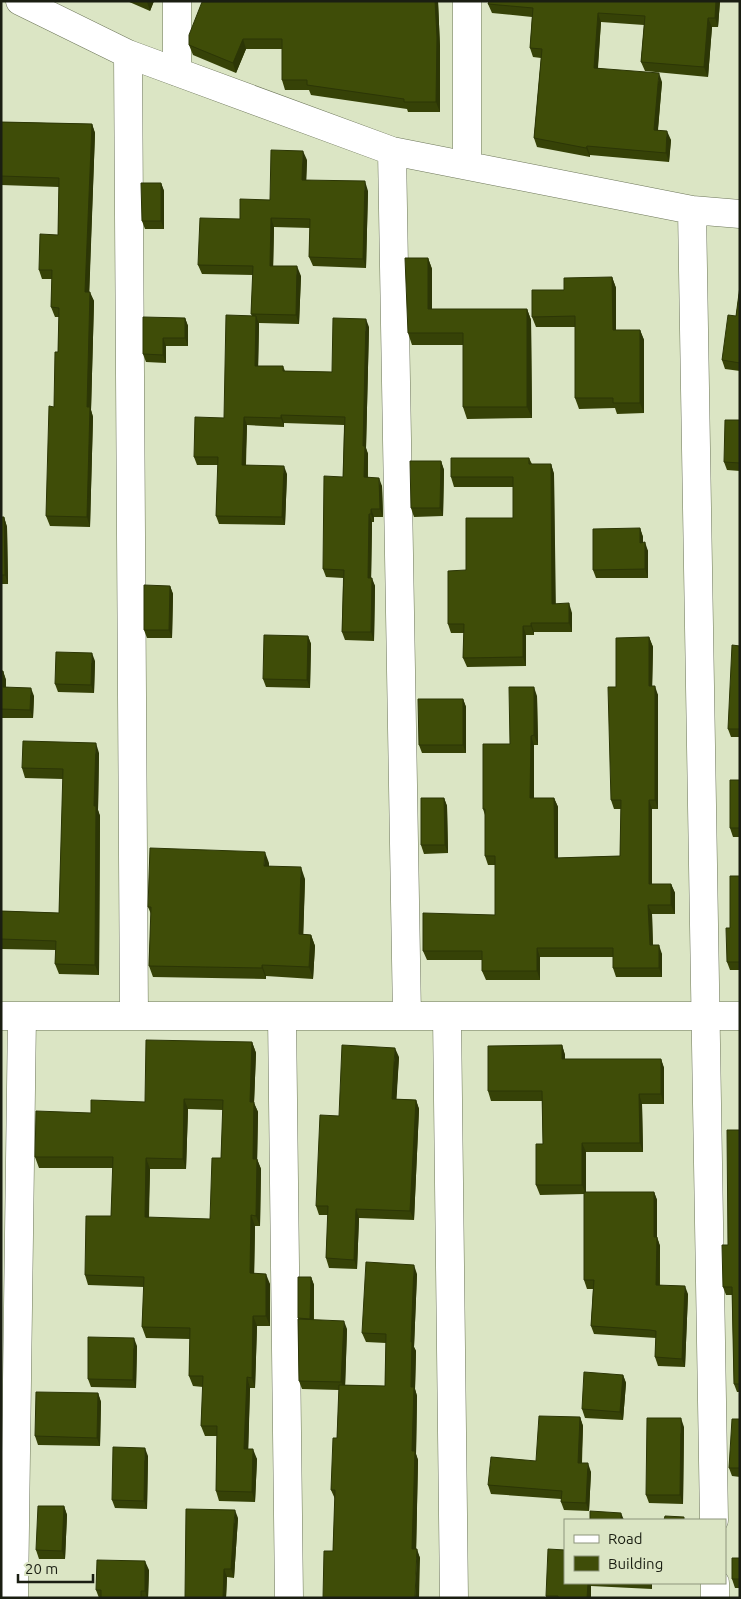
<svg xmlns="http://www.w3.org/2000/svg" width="741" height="1599" viewBox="0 0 741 1599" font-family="Ubuntu,sans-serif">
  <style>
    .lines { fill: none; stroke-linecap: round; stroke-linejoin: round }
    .minor-casing { stroke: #6d7659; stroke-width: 29 }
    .minor { stroke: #fff; stroke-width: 28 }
    .wall { fill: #364207; fill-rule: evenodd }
    .shaded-wall { fill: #2c3606 }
    .building { fill: #3f4d08; stroke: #2c3606; fill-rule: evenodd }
  </style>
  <rect width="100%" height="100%" fill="#dbe5c4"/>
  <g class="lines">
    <defs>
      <path id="minor" d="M20 1 128 54 392 151 692 210 740 214
        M177 1V72
        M128 54 134 1016
        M392 151 407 1016
        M467 165V1
        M692 210 714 1520
        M1 1016H740
        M282 1016 289 1598
        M447 1016 454 1598
        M715 1583V1598
        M14 1598 22 1016"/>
    </defs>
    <use href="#minor" class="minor-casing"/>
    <use href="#minor" class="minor"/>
  </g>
  <path class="wall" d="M127 1H154L150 11Z
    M211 1H438L440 47V112H408L407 109 311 95 309 90H285L282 80V49H246L236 73 193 55 189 45Z
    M489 1H720L718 27H712L708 77 645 71 641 62 644 25 601 22 598 68 662 82 658 130 671 140 669 162 590 155V157L537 147 534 138 541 58 533 57 530 48 532 17 492 13 488 4Z
    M1 122 92 124 95 133 89 292 94 301 91 410 93 417 90 527 50 526 46 516 58 352 59 317H55L51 307 52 279H42L39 270 58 235 59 187 1 185Z
    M307 160 306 180 368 191 366 268 313 266 309 257 310 228 274 227 273 266 301 276 299 324 259 323 258 366H283L285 371 332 372 369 327 366 448 368 454V477L382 486 383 517H374V522H372L371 578 375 586 374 641 345 640 342 632 343 578 326 577 323 569 343 477 344 425 284 423V427L247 425 246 465 287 474 285 525 219 524 216 516 218 465H197L194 457 224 418 252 316 251 314 253 275 202 274 198 265 270 200Z
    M161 183 164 191V229H145L142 221Z
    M428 258 432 269V309H527L531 320 532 418 467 419 463 407V345H412L408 333Z
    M612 277 616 288V330H640L644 340V413L617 414 615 408 579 409 575 398V327H536L532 317 564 290Z
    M740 286V371L725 369 722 360 736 316Z
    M185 318 188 326V346H166V363L146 362 143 354Z
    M740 420V471L727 470 724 462Z
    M529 458 532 464H551L554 474 555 604 572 613V632H534V635H526V666L467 667 463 658 464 633H451L448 624 466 570 513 518V487H454L451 477Z
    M441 461 444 470 443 516 414 517 411 508Z
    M1 517H4L7 527 8 584H1Z
    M640 528 643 537V543L648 551V578H596L593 570Z
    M170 586 173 594 172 638H147L144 630Z
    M308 636 311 644 310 688 266 687 263 679Z
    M649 637 653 647 652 686 658 695V809H652V884H671L675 893V914H652L653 945 662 954V977H616L613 968V957H540V980H486L482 971V960H427L423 951 495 915V865H488L485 856V815L483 809 537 696 538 745H534V798H554L558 807V858L620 856 621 809H614L611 800 616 687Z
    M740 646V737H731L728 729Z
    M95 661 94 693 58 692 55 684Z
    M1 671H3L6 680V687L34 696 33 718H1Z
    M463 699 466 707V753H422L419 745Z
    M99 753 98 810 100 816 99 975 59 974 55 964 56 950 1 949V911L59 913 63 779 25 778 22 768Z
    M740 780V837H733L730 828Z
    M444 798 447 806 448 853 424 854 421 845Z
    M269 863V866L305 879 303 934 311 935 315 946 313 979 266 976V979L153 977 149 966 151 914 148 907Z
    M740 876V970H730L727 962 730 928Z
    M252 1042 256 1053 254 1103 258 1112 257 1159 261 1169 260 1226H255L254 1273 270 1284V1326H257L255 1388H250L248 1449 257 1459 255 1502 219 1501 216 1491 217 1436H205L201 1426 203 1387 193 1386 189 1376 190 1339 146 1338 142 1327 144 1287 88 1285 85 1275 111 1216 113 1168H39L35 1157 91 1113 145 1102ZM188 1109 223 1110 221 1158 210 1219 149 1218 150 1169H186Z
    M562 1045 565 1055V1059H661L664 1068V1104H642L643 1152H586V1192H654L657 1200V1237L660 1246V1285L688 1294 685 1367 658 1366 655 1357 656 1338 594 1334 591 1326 593 1289H587L584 1280V1194L540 1195 536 1185 543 1144 542 1101H491L488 1091Z
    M399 1057 396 1099 416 1100 419 1109 414 1220 359 1218 357 1269 329 1268 326 1258 328 1215H319L316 1206 339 1116Z
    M740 1130V1392H737L734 1384 732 1295H726L723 1287 728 1245Z
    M417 1274 414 1347 416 1351 415 1389 417 1396 416 1454 418 1460 416 1549 420 1558 333 1551 335 1499 331 1490 337 1438 339 1390 302 1389 299 1381 298 1318 311 1277 314 1285V1320L347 1329 345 1385 385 1386 386 1343 366 1342 362 1333Z
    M137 1346 136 1388 91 1387 88 1379Z
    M623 1375 626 1383 623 1420 585 1418 582 1409Z
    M98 1393 101 1402 100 1446 38 1445 35 1436Z
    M580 1417 583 1426 582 1463 591 1472 589 1511 564 1510 561 1502V1499L491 1494 488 1485 536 1461Z
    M740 1419V1477L732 1476 729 1468Z
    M684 1427 683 1504 649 1503 646 1495Z
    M148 1456 147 1509 115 1508 112 1500Z
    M64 1506 67 1515 65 1559H39L36 1550Z
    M238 1518 234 1578 227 1577 226 1598H185Z
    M740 1558V1588H735L732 1579Z
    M149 1570 148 1598H99L96 1590Z
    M565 1583H652V1589L591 1586V1598H546V1596Z"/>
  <path class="shaded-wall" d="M147 1H154L150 11 147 2Z
    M435 1H438L440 47V112L436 102Z
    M716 1H720L718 27 715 18Z
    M598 13 601 22 597 77 594 68Z
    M708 18 712 27 708 77 704 67Z
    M243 39 246 49 236 73 233 63Z
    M659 73 662 82 657 139 654 130Z
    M92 124 95 133 89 301 85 292Z
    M667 131 671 140 669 162 666 153Z
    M587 146 590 155V157L586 148Z
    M303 151 307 160 306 189 302 180Z
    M365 181 368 191 366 268 363 259Z
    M161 183 164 191V229L161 221Z
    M271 218 274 227 273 275 270 266Z
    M428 258 432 269V321L428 309Z
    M297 266 301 276 299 324 296 315Z
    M612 277 616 288V340L613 330Z
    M90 292 94 301 91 410 93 417 90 527 87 517V407Z
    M527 309 531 320 532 418 527 407Z
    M256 316 259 324 258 374 255 366Z
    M185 318 188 326V346L185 338Z
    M366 319 369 327 366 448 368 454 367 486 364 477 363 446Z
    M640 330 644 340V413L640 403Z
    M163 338 166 346V363L163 355Z
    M281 415 284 423V427L281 418Z
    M244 417 247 425 245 473 242 465Z
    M441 461 444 470 443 516 440 508Z
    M551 464 554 474 556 613 552 604Z
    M284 466 287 474 285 525 282 517Z
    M379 478 382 486 383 517 380 509Z
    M371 509 374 517V522L371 514Z
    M369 514 372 522 371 586 368 578Z
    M4 517 7 527 8 584 5 575Z
    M640 528 643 537V551L640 543Z
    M645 542 648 551V578L645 569Z
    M372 578 375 586 374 641 371 632Z
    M170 586 173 594 172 638 169 630Z
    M569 603 572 613V632L569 623Z
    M531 623 534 632V635L531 626Z
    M523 626 526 635V666L523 657Z
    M308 636 311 644 310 688 307 680Z
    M649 637 653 647 652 695 649 686Z
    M92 653 95 661 94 693 91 685Z
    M3 671 6 680V695L3 687Z
    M655 686 658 695V809L655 800Z
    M534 687 537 696 538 745 534 735Z
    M31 688 34 696 33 718 30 710Z
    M463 699 466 707V753L463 745Z
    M531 736 534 745V807L530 798Z
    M96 743 99 753 98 810 100 816 99 975 95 965 94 806Z
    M444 798 447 806 448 853 445 845Z
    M554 798 558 807V867L555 858Z
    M649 800 652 809V893L649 884Z
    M265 852 269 863 268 877 264 866Z
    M301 867 305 879 303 945 299 934Z
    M671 884 675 893V914L671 905Z
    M648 905 652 914 653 954 650 945Z
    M311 935 315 946 313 979 309 967Z
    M659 945 662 954V977L659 968Z
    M537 948 540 957V980L537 971Z
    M262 965 266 976V979L262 968Z
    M252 1042 256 1053 254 1103 258 1112 257 1169 253 1159 250 1102Z
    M562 1045 565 1055V1068L562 1059Z
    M395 1048 399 1057 396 1108 392 1099Z
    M661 1059 664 1068V1104L661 1094Z
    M639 1094 642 1104 643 1152 640 1143Z
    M184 1099 188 1109 186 1169 183 1159Z
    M416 1100 419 1109 414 1220 410 1211Z
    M582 1143 586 1152V1194L582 1185Z
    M146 1158 150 1169 148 1228 145 1217Z
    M257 1159 261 1169 260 1226 256 1216Z
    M654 1192 657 1200V1246L654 1237Z
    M356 1209 359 1218 357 1269 354 1260Z
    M251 1215 255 1226 254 1283 250 1273Z
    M657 1237 660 1246 659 1293 656 1285Z
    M414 1265 417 1274 414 1347 416 1351 415 1389 417 1396 416 1454 418 1460 416 1558 412 1549V1451L411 1342Z
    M266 1274 270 1284V1326L266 1316Z
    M311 1277 314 1285 313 1327 310 1319Z
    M685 1286 688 1294 685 1367 682 1359Z
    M253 1316 257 1326 255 1388 252 1378Z
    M344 1321 347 1329 345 1390 341 1382Z
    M134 1338 137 1346 136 1388 133 1380Z
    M623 1375 626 1383 623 1420 620 1412Z
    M247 1377 250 1388 248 1459 244 1449Z
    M98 1393 101 1402 100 1446 97 1438Z
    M580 1417 583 1426 581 1471 578 1463Z
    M681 1418 684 1427 683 1504 680 1495Z
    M145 1448 148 1456 147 1509 144 1501Z
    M253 1449 257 1459 255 1502 252 1492Z
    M588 1463 591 1472 589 1511 586 1503Z
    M64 1506 67 1515 65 1559 62 1551Z
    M235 1510 238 1518 234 1578 231 1569Z
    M621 1513 624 1520H621Z
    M417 1549 420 1558 419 1598H415Z
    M145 1561 149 1570 148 1598H147L145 1591Z
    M224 1569 227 1577 226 1598H223Z
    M588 1583H590L591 1586V1598H587Z
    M650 1583H652V1589Z"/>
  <path class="building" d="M435 1 437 37 436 102H404V99L307 85V80H282V39H243L233 63 189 45V35L202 2Z
    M489 1H716L715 18H708L704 67 641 62 645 16 598 13 594 68 659 73 654 130 667 131 666 153 587 146 586 148 534 138 542 49 530 48 533 8 488 4Z
    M1 122 92 124 85 292H90L87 407H90L87 517 46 516 49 406 54 407 55 352H58L59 308 51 307 52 270H39L40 234 58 235 59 178 1 176Z
    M271 150 303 151 302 180 365 181 363 259 309 257 310 219 271 218 270 266H297L296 315 251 314 253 266 198 265 200 218 240 219V199L270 200Z
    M141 183H161V221H142Z
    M405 258H428V309H527V407H463V333H408Z
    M612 277 613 330H640V403H613V398H575V316L532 317V290H564V278Z
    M740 286V363L722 360 728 315 736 316Z
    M226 315 256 316 255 366H283V371L332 372 333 318 366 319 363 446H365L364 477 379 478 380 509H371V514H369L368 578H372L371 632H342L344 570 323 569 324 476 343 477 345 417 281 415V418L244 417 242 465 284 466 282 517 216 516 218 457H194L195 417 224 418Z
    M143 317 185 318V338H163V355L143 354Z
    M725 420H740V463L724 462Z
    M451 458H529V464H551L552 604 569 603V623H531V626H523V657L463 658 464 624H448V571L466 570V518H513V477H451Z
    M410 461H441L440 508H411Z
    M1 517H4L5 575H1Z
    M640 528V543L645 542V569L593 570V529Z
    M144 585 170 586 169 630H144Z
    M264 635 308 636 307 680 263 679Z
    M649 637V686H655V800H649V884H671V905H648L650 945H659V968H613V948H537V971H482V951H423V913L495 915V856H485V809H483V744H510L509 687H534V735L531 736 530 798H554L555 858 620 856 621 800H611L608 687H616V638Z
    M732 645 740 646V729H728Z
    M56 652 92 653 91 685 55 684Z
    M1 671H3V687L31 688 30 710 1 709Z
    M418 699H463V745H419Z
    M23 741 96 743 94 806H96L95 965 55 964 56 941 1 939V911L59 913 63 769 22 768Z
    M730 780H740V828H730Z
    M421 798H444L445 845H421Z
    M150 848 265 852 264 866 301 867 299 934 311 935 309 967 262 965V968L149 966 151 907H148Z
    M730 876H740V962H727L726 928H730Z
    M146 1040 252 1042 250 1102H254L253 1159H257L256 1216 251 1215 250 1273 266 1274V1316H253L252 1378 247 1377 244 1449H253L252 1492 216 1491 217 1426H201L203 1376H189L190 1328 142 1327 144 1277 85 1275 86 1216H111L113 1157H35L36 1111 91 1113V1100L145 1102ZM184 1099 223 1100 221 1158H212L210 1219 145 1217 146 1158 183 1159Z
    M342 1045 395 1048 392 1099 416 1100 410 1211 356 1209 354 1260 326 1258 328 1206H316L320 1115 339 1116Z
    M562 1045V1059H661V1094H639L640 1143H582V1185H536V1144H543L542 1091H488V1046Z
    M727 1130H740V1384H734L732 1287H723L722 1245H728Z
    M584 1192H654V1237H657L656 1285 685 1286 682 1359 655 1357 656 1331 650 1330 591 1326 594 1280H584Z
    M366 1262 414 1265 411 1342H412L411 1387H414L412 1451H415L412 1549H417L415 1598H323L324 1551H333L335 1490H331L333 1438H337L339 1385 385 1386 386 1334 362 1333Z
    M298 1277H311L310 1319 298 1318Z
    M298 1319 344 1321 341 1382 299 1381Z
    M88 1337 134 1338 133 1380 88 1379Z
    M584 1372 623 1375 620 1412 582 1409Z
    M36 1392 98 1393 97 1438 35 1436Z
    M539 1416 580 1417 578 1463H588L586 1503 561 1502 562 1491 488 1485 491 1457 536 1461Z
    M647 1418H681L680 1495H646Z
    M732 1419H740V1468H729Z
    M113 1447 145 1448 144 1501 112 1500Z
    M38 1506H64L62 1551 36 1550Z
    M186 1509 235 1510 231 1569H224L223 1598H185Z
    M590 1511 621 1513V1520H590Z
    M665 1516 684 1517V1520H664Z
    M548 1549 565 1550V1583H588L587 1598H558V1596H546Z
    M732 1558H740V1579H732Z
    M97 1560 145 1561V1591H141V1598H101V1590H96Z"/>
  <rect width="741" height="1599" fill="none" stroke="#1a1e12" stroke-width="5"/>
  <rect x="564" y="1519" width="162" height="65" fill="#dbe5c4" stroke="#8e957d"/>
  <rect x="574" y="1535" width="25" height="8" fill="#ffffff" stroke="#8e957d"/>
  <text x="608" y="1544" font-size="15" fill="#1a1e12">Road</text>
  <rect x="574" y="1556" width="25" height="15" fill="#3f4d08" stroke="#8e957d"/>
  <text x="608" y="1569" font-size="15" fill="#1a1e12">Building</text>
  <path d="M18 1574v8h75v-8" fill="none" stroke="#1a1e12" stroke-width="2.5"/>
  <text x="25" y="1574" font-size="15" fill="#1a1e12" stroke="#dbe5c4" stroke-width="4" paint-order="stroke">20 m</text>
</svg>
